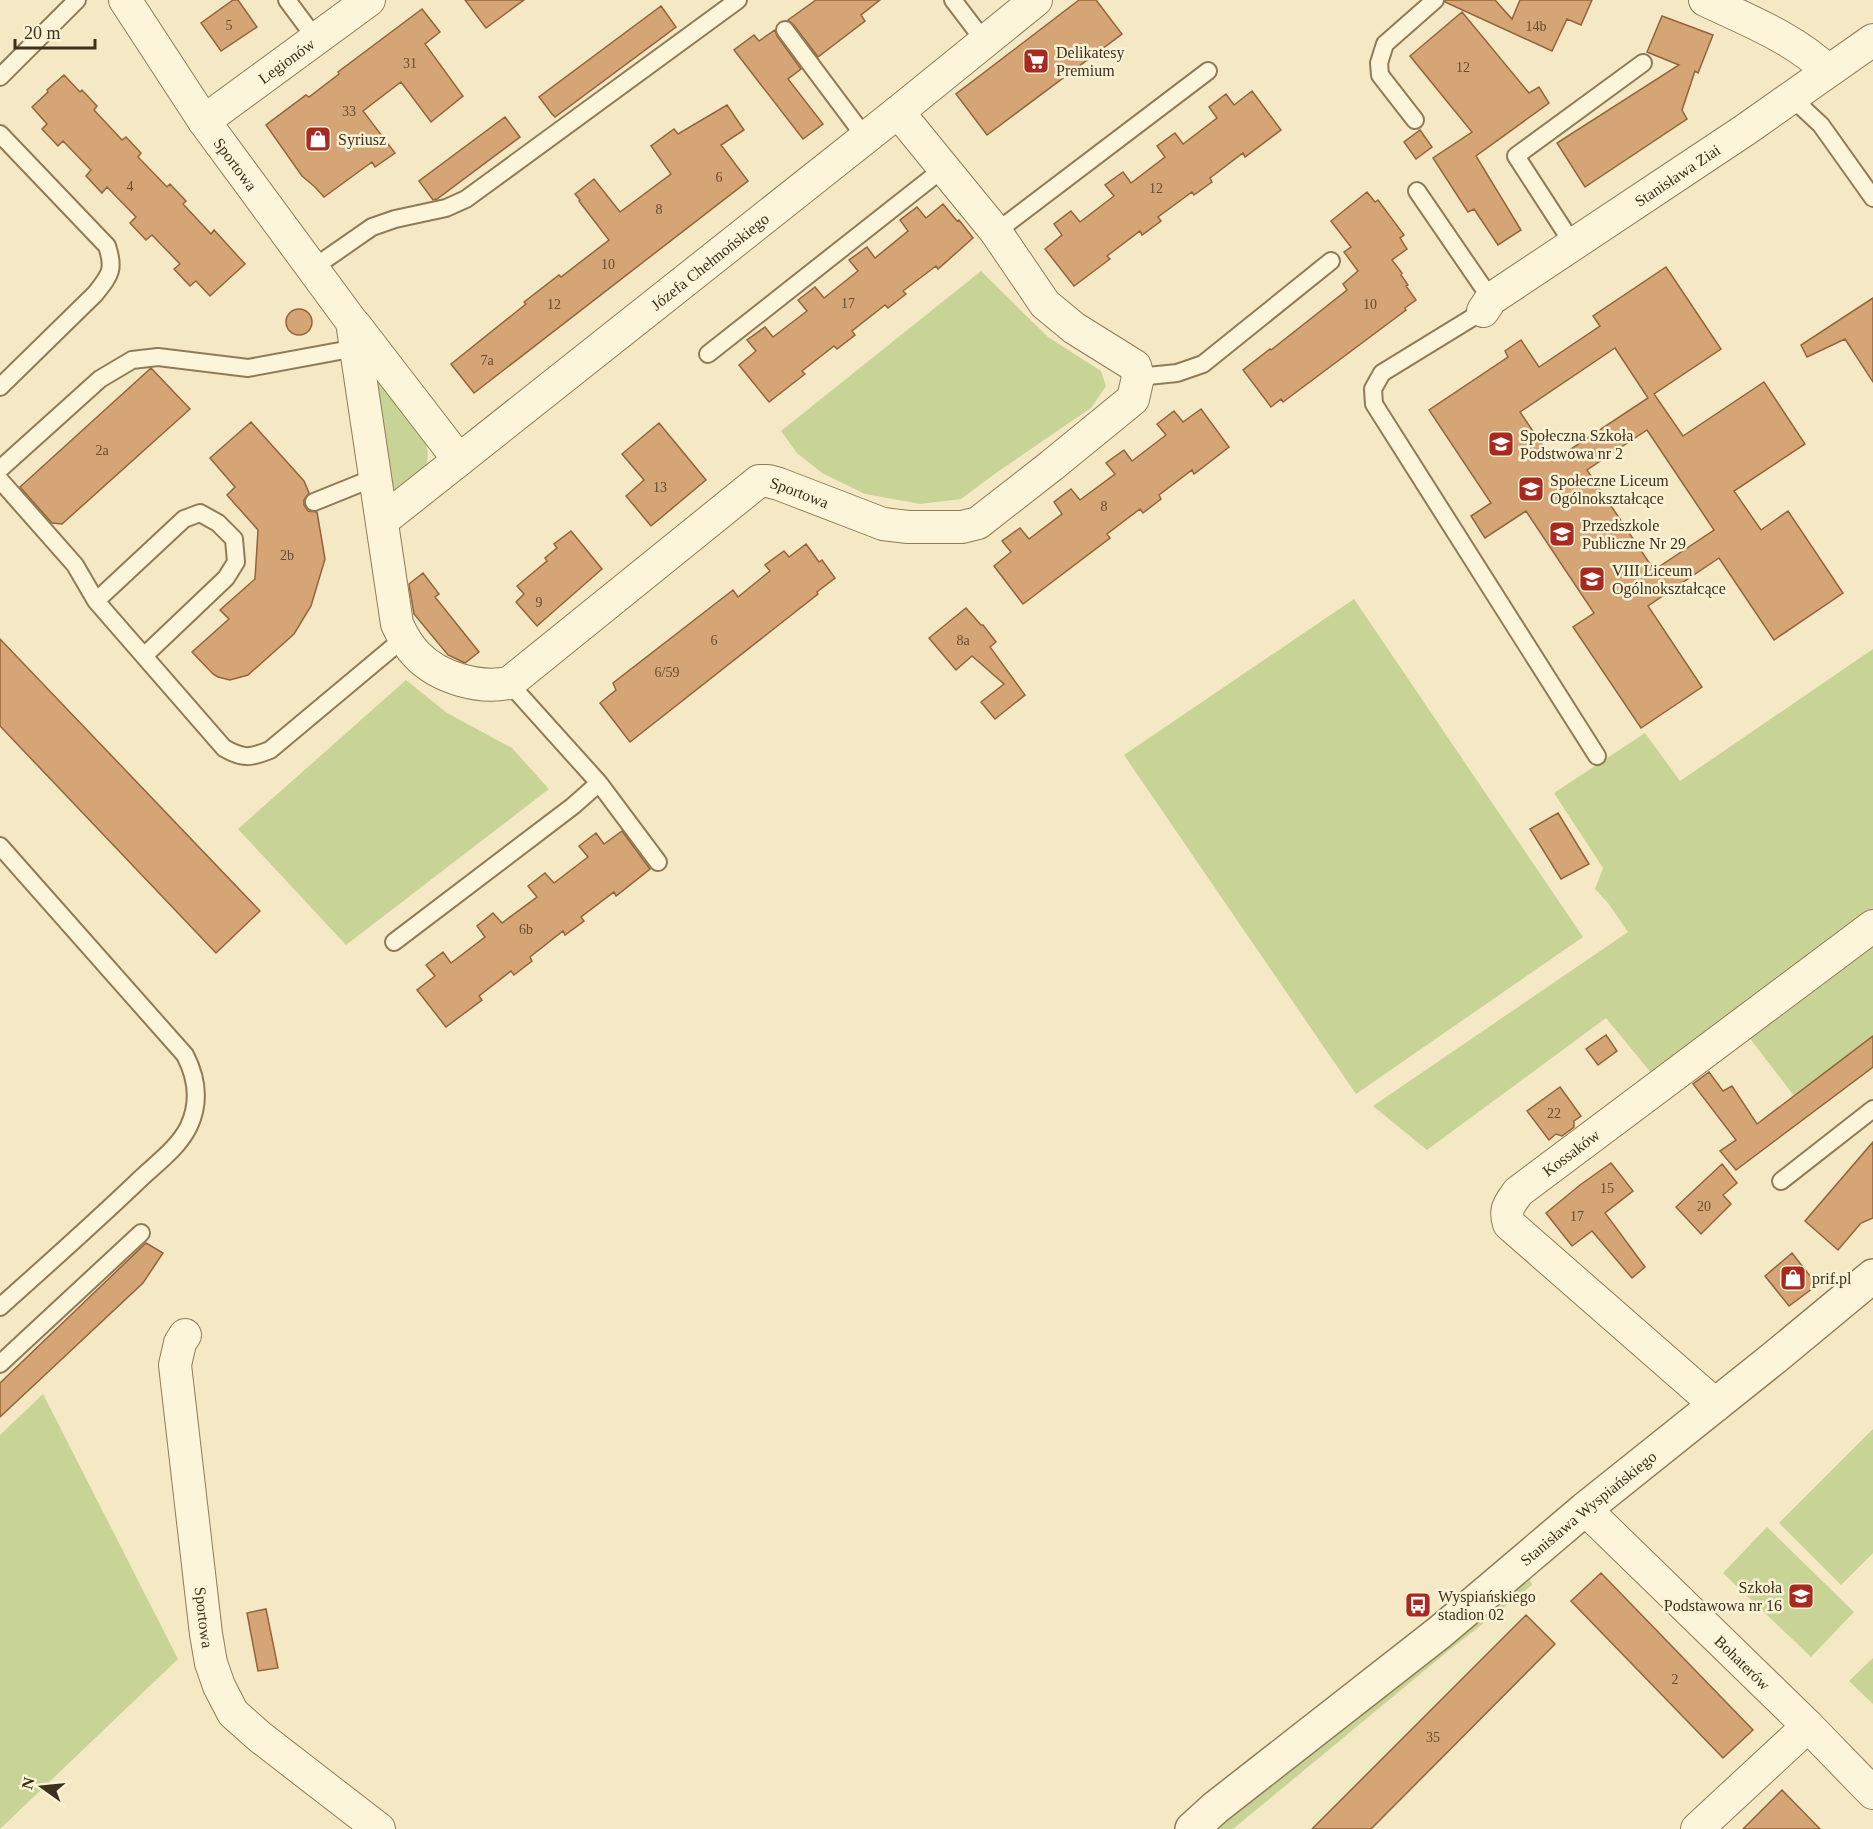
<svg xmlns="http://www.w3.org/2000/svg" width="1873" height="1829" viewBox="0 0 1873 1829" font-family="'Times New Roman',serif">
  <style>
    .green { fill: #c8d496 }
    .building { fill: #d6a575; stroke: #94643a; stroke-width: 1.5; fill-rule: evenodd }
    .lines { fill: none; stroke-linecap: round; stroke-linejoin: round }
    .service-casing { stroke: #917b57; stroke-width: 20 }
    .minor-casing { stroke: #917b57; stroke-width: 34 }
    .tertiary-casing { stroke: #917b57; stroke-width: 36 }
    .service { stroke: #fdf5d9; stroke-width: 16 }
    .minor { stroke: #fdf5d9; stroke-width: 32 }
    .tertiary { stroke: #fdf5d9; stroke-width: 33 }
    .labels { text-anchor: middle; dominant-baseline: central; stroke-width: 5; stroke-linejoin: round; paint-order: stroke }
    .number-label { font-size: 14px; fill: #654d33 }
    .poi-label { font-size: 16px; fill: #3f301d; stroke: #faf2d5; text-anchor: start }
    .street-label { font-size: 16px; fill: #3f301d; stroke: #faf2d5 }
  </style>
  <rect width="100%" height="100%" fill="#f4e9c4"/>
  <path class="green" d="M981 271 1048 337 1101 371 1106 386 1091 408 996 473 961 499 920 504 865 494 822 473 797 453 781 431Z
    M373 372 425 441C435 471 416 476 394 491L391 490Z
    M1354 599 1583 937 1356 1094 1124 755Z
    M1873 649V920L1656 1079 1606 1018 1427 1150 1373 1106 1628 932 1608 903 1595 889 1603 868 1554 793 1645 733 1680 781Z
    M406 680 447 713 512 748 549 789 346 945 238 829Z
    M1873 935V1036L1794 1096 1745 1032Z
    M43 1394 178 1659 0 1829V1435Z
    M1873 1429V1553L1841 1585 1779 1523Z
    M1767 1527 1854 1612 1811 1657 1723 1573Z
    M1529 1577 1532 1585 1447 1652 1233 1829H1213Z
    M1873 1658V1704L1849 1681Z"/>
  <path class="building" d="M233 0H238L257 27 221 51 201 23Z
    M465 0H524L486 28Z
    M816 0H880L861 15 865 21 818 57 793 24 788 20Z
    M1079 0H1096L1122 34 987 135 956 94Z
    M1445 0H1495L1512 19 1520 0H1592L1581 25 1567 19 1552 51 1445 2Z
    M661 6 676 27 555 117 552 114 539 97Z
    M422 9 440 32 425 44 463 96 431 122 401 82 363 111 395 153 375 167 372 162 324 197 315 187 302 176 266 125 306 95 309 97 339 74 338 72Z
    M1462 12 1529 93 1539 87 1549 103 1476 156 1521 230 1498 245 1474 209 1468 212 1433 158 1472 132 1410 56Z
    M1662 16 1713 35 1698 73 1695 71 1682 110 1687 119 1585 187 1557 143 1679 65 1647 52Z
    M775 30 777 36 801 69 788 79 823 124 803 139 734 50 754 35 759 41Z
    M64 75 80 92 82 90 97 106 94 110 122 140 126 137 141 153 138 157 167 187 170 184 186 201 183 204 211 234 214 230 245 264 210 296 196 281 190 286 174 269 180 264 152 235 146 240 130 223 136 217 107 187 102 193 86 176 91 170 63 141 58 146 42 129 47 124 32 107 48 92 47 90Z
    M1252 91 1281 130 1245 157 1243 153 1210 178 1212 182 1194 195 1192 192 1158 217 1161 221 1142 235 1140 231 1107 256 1110 259 1074 286 1045 249 1062 235 1054 224 1071 211 1080 222 1114 196 1105 185 1123 172 1131 183 1165 157 1157 146 1175 133 1183 144 1217 118 1209 107 1226 94 1234 105Z
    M727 105 744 130 721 145 748 181 474 393 451 364 526 304 524 302 559 275 561 277 609 240 579 201 580 200 575 194 594 179 620 212 671 174 651 146 674 129 678 134Z
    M505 117 520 137 437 199 433 200 419 181Z
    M1420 130 1432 147 1416 159 1404 142Z
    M1367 192 1375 202 1378 200 1404 235 1400 238 1407 249 1392 260 1402 273 1401 275 1408 285 1406 286 1416 300 1405 308 1406 310 1283 402 1281 399 1271 407 1243 370 1270 349 1271 350 1347 290 1343 284 1358 271 1344 252 1351 247 1331 221Z
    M943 204 957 221 959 220 973 238 938 269 936 266 903 291 906 294 888 308 885 305 852 331 855 335 837 349 834 346 802 371 805 374 769 402 739 365 756 351 747 340 765 327 773 337 807 311 798 300 815 287 824 298 858 271 849 260 867 247 875 258 908 231 900 220 917 207 926 218Z
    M1666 267 1721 349 1654 394 1683 436 1764 382 1805 444 1734 491 1761 530 1788 511 1843 593 1774 640 1719 558 1648 606 1702 687 1641 728 1573 627 1594 613 1526 511 1485 538 1471 516 1491 503 1429 410 1508 357 1505 351 1521 340 1539 367 1600 326 1593 316ZM1615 348 1648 398 1553 461 1520 412ZM1647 430 1714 530 1654 570 1587 470Z
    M1873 298V382L1845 339 1807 357 1801 345Z
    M286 322a13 13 0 1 1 26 0a13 13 0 1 1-26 0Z
    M151 368 190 409 62 524 52 523 20 487Z
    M1201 409 1229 447 1194 474 1192 470 1159 495 1161 499 1143 513 1140 509 1107 534 1110 538 1023 604 994 566 1011 552 1002 541 1020 528 1029 539 1062 514 1054 502 1071 489 1080 500 1115 474 1106 463 1124 450 1132 461 1166 435 1157 424 1174 411 1183 422Z
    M251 422 304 481 309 493 304 500V505L308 511 317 512 325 559 311 606 294 634 248 675 230 680 218 677 213 674 192 652 229 619 220 610 255 579 258 530 227 495 235 487 210 458Z
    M659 423 706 480 651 526 626 496 644 480 622 454Z
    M571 531 602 569 537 626 516 602 524 594 517 586 547 561 545 558 557 548 554 544Z
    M806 544 819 562 822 560 835 578 817 592 818 594 630 742 600 703 616 690 613 683 733 590 738 597 770 571 765 565 784 551 789 557Z
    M423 573 439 594 435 597 479 652 465 663 448 655 414 614 409 584Z
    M966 608 981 625H983L996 642 990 647 1025 695 995 719 981 702 1004 684 972 656 956 670 929 638Z
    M0 639 260 911 216 953 0 726Z
    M1558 813 1589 864 1561 879 1530 829Z
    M622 831 650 869 616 896 614 892 581 917 584 921 565 935 563 931 530 957 532 961 514 975 511 971 479 996 482 1000 446 1027 417 990 435 976 426 965 443 952 451 963 485 937 477 926 493 913 502 923 537 897 528 886 545 873 554 883 588 857 579 846 596 833 604 844Z
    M1606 1035 1617 1051 1598 1065 1586 1049Z
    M1873 1036V1067L1736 1170 1720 1151 1736 1140 1693 1084 1709 1072 1723 1091 1732 1086 1757 1124Z
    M1560 1087 1581 1116 1574 1121V1127L1562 1136 1556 1134 1549 1140 1527 1111Z
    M1873 1142V1218L1861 1223 1838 1250 1805 1221Z
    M1611 1163 1633 1191 1605 1213 1645 1267 1632 1278 1592 1231 1572 1246 1546 1213 1580 1185Z
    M1722 1164 1737 1183 1723 1195 1731 1204 1701 1234 1676 1207Z
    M146 1243 163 1253 143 1283 0 1417V1383Z
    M1792 1253 1817 1285 1789 1306 1765 1276Z
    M1601 1573 1753 1730 1723 1758 1571 1601Z
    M266 1609 278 1668 258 1671 247 1613Z
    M1526 1615 1555 1644 1371 1829H1312Z
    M1782 1790 1820 1829H1743Z"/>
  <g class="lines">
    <defs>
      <path id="service" d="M287 0 316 39
        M953 0 985 42
        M785 30 865 137
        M0 77 77 0
        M1791 97 1821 125 1873 198
        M1415 120 1380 75 1379 63 1385 44 1435 0
        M0 134 107 246C115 270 110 275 95 294L0 387
        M1417 191 1491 299
        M996 232 1208 71
        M1573 244 1516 156 1643 63
        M313 268 372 227 395 219 446 208 466 199 738 0
        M1483 311 1382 373 1373 389 1374 404 1597 756
        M708 354 944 168
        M1138 377 1177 373 1203 364 1331 261
        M0 469 100 379 132 360 158 357 248 368 356 348
        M0 480 75 565 96 601 224 748C243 759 250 758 270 750L404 638
        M314 502 376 477
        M96 601 184 519 200 513 218 523 234 539 236 562 226 578 144 656
        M599 783 658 862
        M0 846 185 1055C197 1078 200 1102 189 1126 178 1149 154 1165 136 1183 92 1225 46 1266 0 1307
        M394 942 573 806 599 783 509 683
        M1781 1181 1873 1109
        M0 1364 141 1233"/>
      <g id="minor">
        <path id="s1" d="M125 0 204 121 352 322 397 624C402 635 408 646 417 655 439 678 479 689 509 683L759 481H768L779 484 883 524 908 527H962L978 523 1051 466 1133 399 1138 377 1135 366 1074 328 1045 304 996 232 898 112"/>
        <path d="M1705 0C1747 20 1794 38 1828 71"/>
        <path id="s2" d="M204 121 369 0"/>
        <path id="s3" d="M1483 311 1491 299 1745 130 1873 40"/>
        <path d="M355 325 459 460"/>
        <path id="s4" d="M382 521 898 112 1036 0"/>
        <path id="s5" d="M185 1335 180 1343 175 1365 206 1634 211 1663 219 1686 233 1713 260 1737 379 1829"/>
        <path id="s6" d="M1716 1405 1509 1224C1504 1208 1510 1204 1518 1192L1873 926"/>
        <path id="s7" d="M1585 1509 1808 1726 1873 1793"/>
        <path d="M1697 1829 1808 1726"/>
      </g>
      <g id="tertiary">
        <path id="s8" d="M1192 1829 1215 1808 1440 1632 1585 1509 1774 1358 1873 1276"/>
      </g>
    </defs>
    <use href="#service" class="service-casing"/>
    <use href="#minor" class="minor-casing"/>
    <use href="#tertiary" class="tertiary-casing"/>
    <use href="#service" class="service"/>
    <use href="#minor" class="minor"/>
    <use href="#tertiary" class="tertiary"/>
  </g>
  <defs>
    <symbol id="supermarket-square" viewBox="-11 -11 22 22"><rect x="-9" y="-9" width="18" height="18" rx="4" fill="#a8291f" stroke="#faf2d5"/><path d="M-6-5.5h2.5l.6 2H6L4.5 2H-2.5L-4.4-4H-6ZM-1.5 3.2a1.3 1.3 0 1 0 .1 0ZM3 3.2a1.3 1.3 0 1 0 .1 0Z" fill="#fff"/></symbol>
    <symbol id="shop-square" viewBox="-11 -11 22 22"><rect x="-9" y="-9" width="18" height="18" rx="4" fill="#a8291f" stroke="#faf2d5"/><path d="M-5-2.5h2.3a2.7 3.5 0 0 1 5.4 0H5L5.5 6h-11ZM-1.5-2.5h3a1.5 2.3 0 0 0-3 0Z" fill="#fff"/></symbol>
    <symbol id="school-square" viewBox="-11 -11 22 22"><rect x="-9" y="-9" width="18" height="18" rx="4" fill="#a8291f" stroke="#faf2d5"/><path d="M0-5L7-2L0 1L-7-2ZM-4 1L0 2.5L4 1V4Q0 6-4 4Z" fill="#fff"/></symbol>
    <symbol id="bus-square" viewBox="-11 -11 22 22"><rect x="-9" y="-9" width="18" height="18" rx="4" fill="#a8291f" stroke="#faf2d5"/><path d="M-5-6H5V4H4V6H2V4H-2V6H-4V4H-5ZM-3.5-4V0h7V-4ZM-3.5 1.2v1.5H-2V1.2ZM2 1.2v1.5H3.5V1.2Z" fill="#fff"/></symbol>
  </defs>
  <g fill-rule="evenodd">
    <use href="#supermarket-square" x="1021" y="46" width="30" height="30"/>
    <use href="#shop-square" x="303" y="124" width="30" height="30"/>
    <use href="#school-square" x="1486" y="429" width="30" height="30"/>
    <use href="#school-square" x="1516" y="474" width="30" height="30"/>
    <use href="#school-square" x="1547" y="519" width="30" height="30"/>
    <use href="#school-square" x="1577" y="564" width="30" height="30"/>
    <use href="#shop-square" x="1778" y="1263" width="30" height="30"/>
    <use href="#school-square" x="1786" y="1581" width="30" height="30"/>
    <use href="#bus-square" x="1403" y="1590" width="30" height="30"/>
  </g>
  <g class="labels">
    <g class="number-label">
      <text x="229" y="25">5</text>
      <text x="1536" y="26">14b</text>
      <text x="410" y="63">31</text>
      <text x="1463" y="67">12</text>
      <text x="349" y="111">33</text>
      <text x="719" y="177">6</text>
      <text x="130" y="186">4</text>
      <text x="1156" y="188">12</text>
      <text x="659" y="209">8</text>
      <text x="608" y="264">10</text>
      <text x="848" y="303">17</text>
      <text x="554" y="304">12</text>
      <text x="1370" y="304">10</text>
      <text x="487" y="360">7a</text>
      <text x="102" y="450">2a</text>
      <text x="660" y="487">13</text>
      <text x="1104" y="506">8</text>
      <text x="287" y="555">2b</text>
      <text x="539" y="602">9</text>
      <text x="714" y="640">6</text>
      <text x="963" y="640">8a</text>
      <text x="667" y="672">6/59</text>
      <text x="526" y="929">6b</text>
      <text x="1554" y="1113">22</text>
      <text x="1607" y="1188">15</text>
      <text x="1704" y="1206">20</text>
      <text x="1577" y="1216">17</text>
      <text x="1675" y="1679">2</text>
      <text x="1433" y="1737">35</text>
    </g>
    <g class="poi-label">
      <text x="1056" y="52">Delikatesy<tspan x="1056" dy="18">Premium</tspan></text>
      <text x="338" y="139">Syriusz</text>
      <text x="1520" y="435">Społeczna Szkoła<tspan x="1520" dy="18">Podstwowa nr 2</tspan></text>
      <text x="1550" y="480">Społeczne Liceum<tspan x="1550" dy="18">Ogólnokształcące</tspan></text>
      <text x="1582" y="525">Przedszkole<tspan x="1582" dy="18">Publiczne Nr 29</tspan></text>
      <text x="1612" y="570">VIII Liceum<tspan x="1612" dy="18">Ogólnokształcące</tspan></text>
      <text x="1812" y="1278">prif.pl</text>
      <text x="1782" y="1587" text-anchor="end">Szkoła<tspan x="1782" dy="18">Podstawowa nr 16</tspan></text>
      <text x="1438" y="1596">Wyspiańskiego<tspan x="1438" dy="18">stadion 02</tspan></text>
    </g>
    <g class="street-label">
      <text stroke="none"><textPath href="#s2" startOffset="102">Legionów</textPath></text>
      <text stroke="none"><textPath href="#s1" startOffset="198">Sportowa</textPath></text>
      <text stroke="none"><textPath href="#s3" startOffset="238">Stanisława Ziai</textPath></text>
      <text stroke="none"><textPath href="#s4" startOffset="418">Józefa Chełmońskiego</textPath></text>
      <text stroke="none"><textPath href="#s1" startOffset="1200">Sportowa</textPath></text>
      <text stroke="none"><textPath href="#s6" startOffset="376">Kossaków</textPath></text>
      <text stroke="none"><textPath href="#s8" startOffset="510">Stanisława Wyspiańskiego</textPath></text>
      <text stroke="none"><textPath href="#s5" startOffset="286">Sportowa</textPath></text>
      <text stroke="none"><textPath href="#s7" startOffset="220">Bohaterów</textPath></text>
    </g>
  </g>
  <g transform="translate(42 1787) rotate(285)" stroke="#faf2d5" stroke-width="4.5" paint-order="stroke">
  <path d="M0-4.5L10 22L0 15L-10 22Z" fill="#3f301d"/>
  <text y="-9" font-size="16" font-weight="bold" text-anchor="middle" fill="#3f301d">N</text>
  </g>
  <path d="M15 39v9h80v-9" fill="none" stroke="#3f301d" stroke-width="3"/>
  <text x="24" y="39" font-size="18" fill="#3f301d" stroke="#faf2d5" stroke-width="4.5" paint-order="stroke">20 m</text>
</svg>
